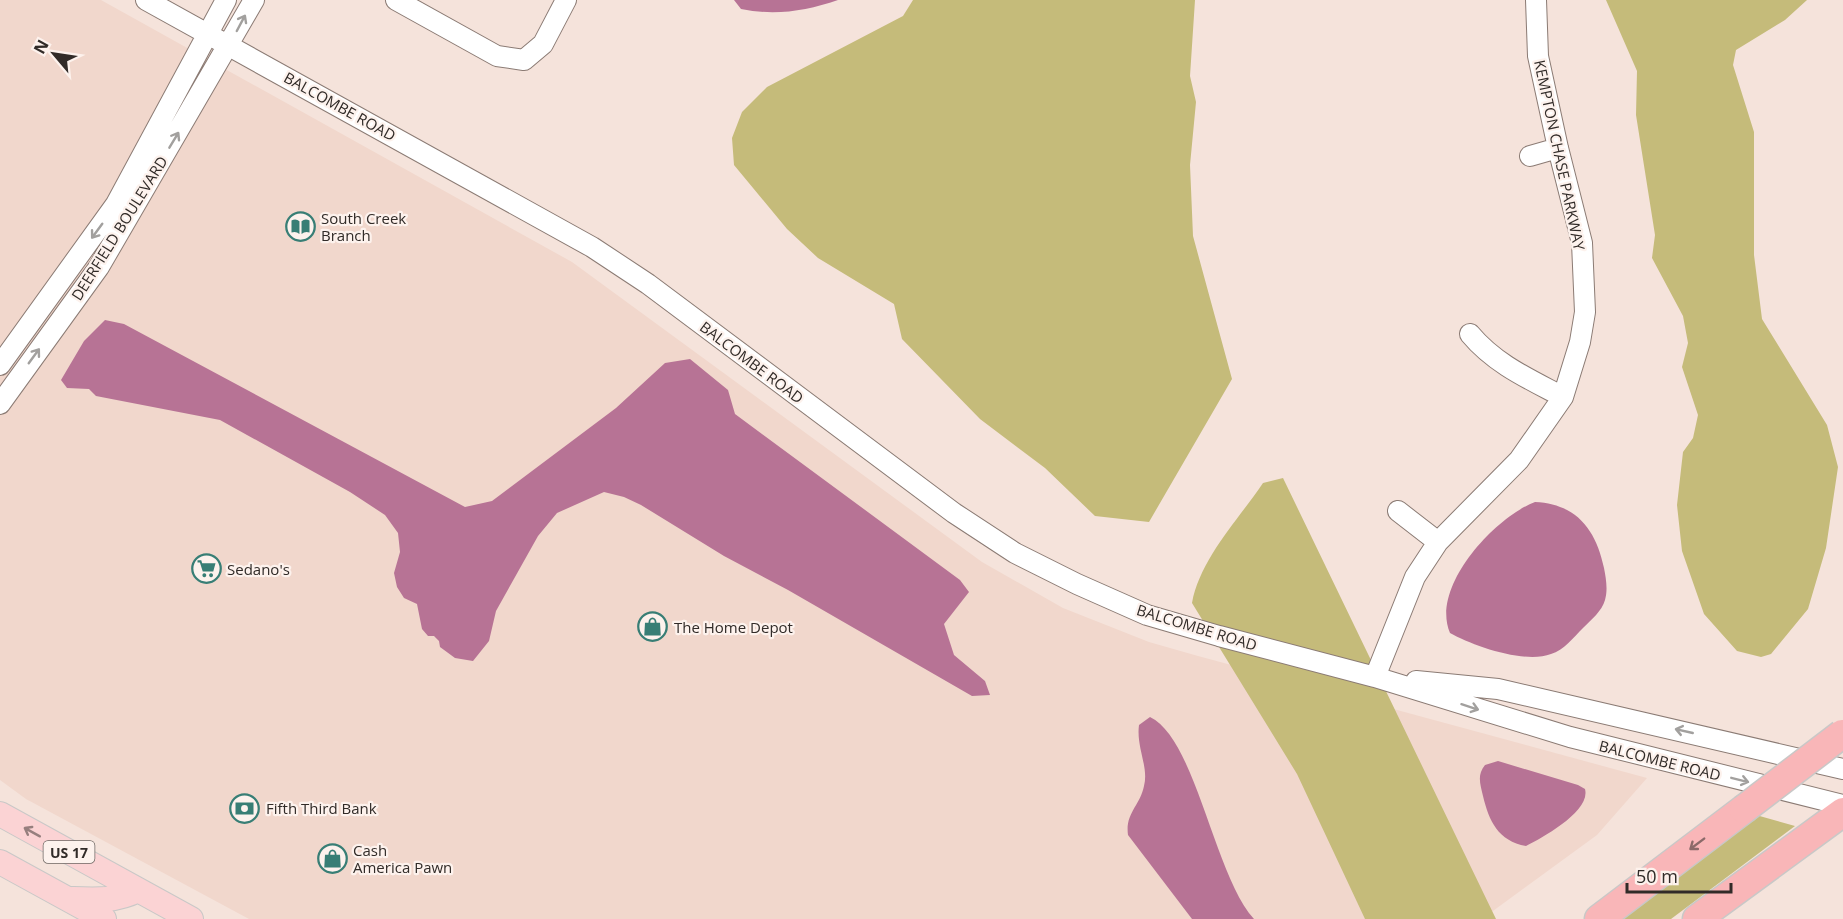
<svg xmlns="http://www.w3.org/2000/svg" width="1843" height="919" viewBox="0 0 1843 919" font-family="'Open Sans',sans-serif">
  <style>
    .built { fill: #f1d7cc }
    .green { fill: #c5bb7a }
    .water { fill: #b77395 }
    .lines { fill: none; stroke-linecap: round; stroke-linejoin: round }
    .minor-casing { stroke: #8b7b74; stroke-width: 22 }
    .major-casing { stroke: #c9c8c7; stroke-width: 26 }
    .highway-casing { stroke: #c9c8c7; stroke-width: 31 }
    .minor { stroke: #fff; stroke-width: 20 }
    .major { stroke: #fbd3d4; stroke-width: 24 }
    .highway { stroke: #f9b6b8; stroke-width: 28 }
    .highway-bridge-casing { stroke: #c9c8c7; stroke-width: 31; stroke-linecap: butt }
    .highway-bridge { stroke: #f9b6b8; stroke-width: 28 }
    .oneway { stroke: #a2a09e }
    .oneway2 { stroke: #967f7e }
    .oneway3 { stroke: #8b6a69 }
    .labels { text-anchor: middle; dominant-baseline: central; stroke-width: 4.5; stroke-linejoin: round; paint-order: stroke }
    .shield { fill: #fdf2ed; stroke: #6e6763; stroke-width: 1.5 }
    .shield-label { font-size: 14px; font-weight: bold; fill: #312b28 }
    .street-label { font-size: 15px; fill: #312b28; stroke: #fdf2ed }
    .poi-label { font-size: 15px; fill: #312b28; stroke: #fdf2ed; text-anchor: start }
  </style>
  <rect width="100%" height="100%" fill="#f5e3db"/>
  <path class="built" d="M0 0H101L572 262 982 562 1063 608 1149 642 1198 656 1647 778 1597 835 1482 919H249L26 799 0 780Z"/>
  <path class="green" d="M913 0H1195L1190 76 1196 102 1190 165 1193 236 1232 379 1149 522 1095 516 1045 468 980 419 902 339 894 304 818 258 787 229 734 165 732 138 742 112 767 87 903 16Z
    M1606 0H1807L1785 20 1736 50 1733 65 1754 132V255L1762 319 1827 425 1838 467 1826 548 1808 609 1771 654 1761 657 1737 651 1704 614 1682 551 1677 505 1683 452 1693 438 1698 415 1682 367 1688 343 1683 316 1652 258 1655 235 1636 115 1637 71Z
    M1283 478 1496 919H1365L1297 774 1192 603C1200 559 1238 520 1263 483Z
    M1756 815 1795 826 1671 919H1619Z"/>
  <path class="water" d="M734 0H838C806 11 775 16 741 9Z
    M105 320 124 324 465 507 492 501 616 408 665 363 690 359 728 390 735 414 960 580 969 592 944 624 954 655 985 681 990 695 972 696 788 590 724 556 641 505 624 497 604 492 557 513 538 536 496 611 489 641 473 661 455 658 440 647 439 641 434 636H428L422 629 417 604 404 598 397 587 394 573 400 552 398 533 385 515 350 492 220 420 96 396 89 389 67 388 61 380 84 341Z
    M1535 502C1577 504 1596 530 1604 568 1606 578 1608 590 1605 600 1602 611 1591 620 1583 628 1573 638 1564 650 1551 654 1525 664 1473 646 1450 633 1430 587 1495 517 1535 502Z
    M1150 717C1196 739 1214 875 1254 919H1192L1128 835C1125 813 1140 806 1144 786 1149 767 1136 747 1139 725Z
    M1498 761 1578 785 1585 789C1591 811 1543 837 1526 846 1498 841 1489 821 1483 796 1480 783 1477 775 1485 765Z"/>
  <g class="lines">
    <defs>
      <path id="minor" d="M146 0 592 247 648 284 954 513 1015 553 1077 584 1147 615 1219 636 1375 677 1570 737 1843 805
        M396 0 497 56 524 60 543 44 566 0
        M1530 156 1558 148
        M1470 334C1495 364 1529 379 1563 397
        M0 365 116 204 226 0
        M0 404 99 267 254 0
        M1398 511 1438 542
        M1375 677 1415 577 1438 542 1519 460 1563 397 1580 342 1585 312 1582 243 1558 148 1538 56 1536 0
        M1416 681 1498 689 1843 769"/>
      <path id="major" d="M0 814 191 919
        M0 862 104 919
        M72 899C97 900 116 901 138 890"/>
      <path id="highway" d="M1599 919 1744 809
        M1697 919 1843 812"/>
    </defs>
    <use href="#minor" class="minor-casing"/>
    <use href="#major" class="major-casing"/>
    <use href="#highway" class="highway-casing"/>
    <use href="#minor" class="minor"/>
    <use href="#major" class="major"/>
    <use href="#highway" class="highway"/>
    <defs>
      <path id="highway-bridge" d="M1744 809 1842 734"/>
    </defs>
    <use href="#highway-bridge" class="highway-bridge-casing"/>
    <use href="#highway-bridge" class="highway-bridge"/>
  </g>
  <defs><path id="oneway-shaft" d="M-6 0H5M1.5-3L5.5 0L1.5 3" fill="none" stroke-width="1.6" stroke-linecap="round" stroke-linejoin="round" transform="scale(1.5)"/></defs>
  <g class="oneway">
    <use href="#oneway-shaft" transform="translate(241 23) rotate(-62)"/>
    <use href="#oneway-shaft" transform="translate(174 140) rotate(-59)"/>
    <use href="#oneway-shaft" transform="translate(97 231) rotate(126)"/>
    <use href="#oneway-shaft" transform="translate(34 356) rotate(-54)"/>
    <use href="#oneway-shaft" transform="translate(1470 707) rotate(18)"/>
    <use href="#oneway-shaft" transform="translate(1684 731) rotate(-167)"/>
    <use href="#oneway-shaft" transform="translate(1740 780) rotate(14)"/>
  </g>
  <use class="oneway2" href="#oneway-shaft" transform="translate(32 832) rotate(-151)"/>
  <use class="oneway3" href="#oneway-shaft" transform="translate(1697 844) rotate(143)"/>
  <defs>
    <symbol id="library-ring" viewBox="-11 -11 22 22"><circle r="9.5" fill="#fdf2ed" stroke="#387e75" stroke-width="1.5"/><path d="M-6-4Q-3-5.5-.7-3.5V5Q-3 3-6 4ZM6-4Q3-5.5 .7-3.5V5Q3 3 6 4Z" fill="#387e75"/></symbol>
    <symbol id="supermarket-ring" viewBox="-11 -11 22 22"><circle r="9.5" fill="#fdf2ed" stroke="#387e75" stroke-width="1.5"/><path d="M-6-5.5h2.5l.6 2H6L4.5 2H-2.5L-4.4-4H-6ZM-1.5 3.2a1.3 1.3 0 1 0 .1 0ZM3 3.2a1.3 1.3 0 1 0 .1 0Z" fill="#387e75"/></symbol>
    <symbol id="shop-ring" viewBox="-11 -11 22 22"><circle r="9.5" fill="#fdf2ed" stroke="#387e75" stroke-width="1.5"/><path d="M-5-2.5h2.3a2.7 3.5 0 0 1 5.4 0H5L5.5 6h-11ZM-1.5-2.5h3a1.5 2.3 0 0 0-3 0Z" fill="#387e75"/></symbol>
    <symbol id="bank-ring" viewBox="-11 -11 22 22"><circle r="9.5" fill="#fdf2ed" stroke="#387e75" stroke-width="1.5"/><path d="M-6-4H6V4H-6ZM0-2.3a2.3 2.3 0 1 0 0 4.6a2.3 2.3 0 1 0 0-4.6Z" fill="#387e75"/></symbol>
  </defs>
  <g fill-rule="evenodd">
    <use href="#library-ring" x="284" y="210" width="33" height="33"/>
    <use href="#supermarket-ring" x="190" y="552" width="33" height="33"/>
    <use href="#shop-ring" x="636" y="610" width="33" height="33"/>
    <use href="#bank-ring" x="228" y="792" width="33" height="33"/>
    <use href="#shop-ring" x="316" y="842" width="33" height="33"/>
  </g>
  <g class="labels">
    <rect class="shield" x="43.5" y="841" width="51" height="22" rx="4.5"/>
    <g class="shield-label">
      <text x="69" y="852">US 17</text>
    </g>
    <g class="street-label">
      <text transform="translate(340 106) rotate(29)">BALCOMBE ROAD</text>
      <text transform="translate(1560 155) rotate(78)">KEMPTON CHASE PARKWAY</text>
      <text transform="translate(119 228) rotate(-58)">DEERFIELD BOULEVARD</text>
      <text transform="translate(752 362) rotate(37)">BALCOMBE ROAD</text>
      <text transform="translate(1197 627) rotate(17)">BALCOMBE ROAD</text>
      <text transform="translate(1660 760) rotate(14)">BALCOMBE ROAD</text>
    </g>
    <g class="poi-label">
      <text x="321" y="218">South Creek<tspan x="321" dy="17">Branch</tspan></text>
      <text x="227" y="569">Sedano's</text>
      <text x="674" y="627">The Home Depot</text>
      <text x="266" y="808">Fifth Third Bank</text>
      <text x="353" y="850">Cash<tspan x="353" dy="17">America Pawn</tspan></text>
    </g>
  </g>
  <g transform="translate(54 54) rotate(299)" stroke="#fdf2ed" stroke-width="4.5" paint-order="stroke">
  <path d="M0-4.5L10 22L0 15L-10 22Z" fill="#312b28"/>
  <text y="-9" font-size="16" font-weight="bold" text-anchor="middle" fill="#312b28">N</text>
  </g>
  <path d="M1627 883v9h104v-9" fill="none" stroke="#312b28" stroke-width="3"/>
  <text x="1636" y="883" font-size="18" fill="#312b28" stroke="#fdf2ed" stroke-width="4.5" paint-order="stroke">50 m</text>
</svg>
